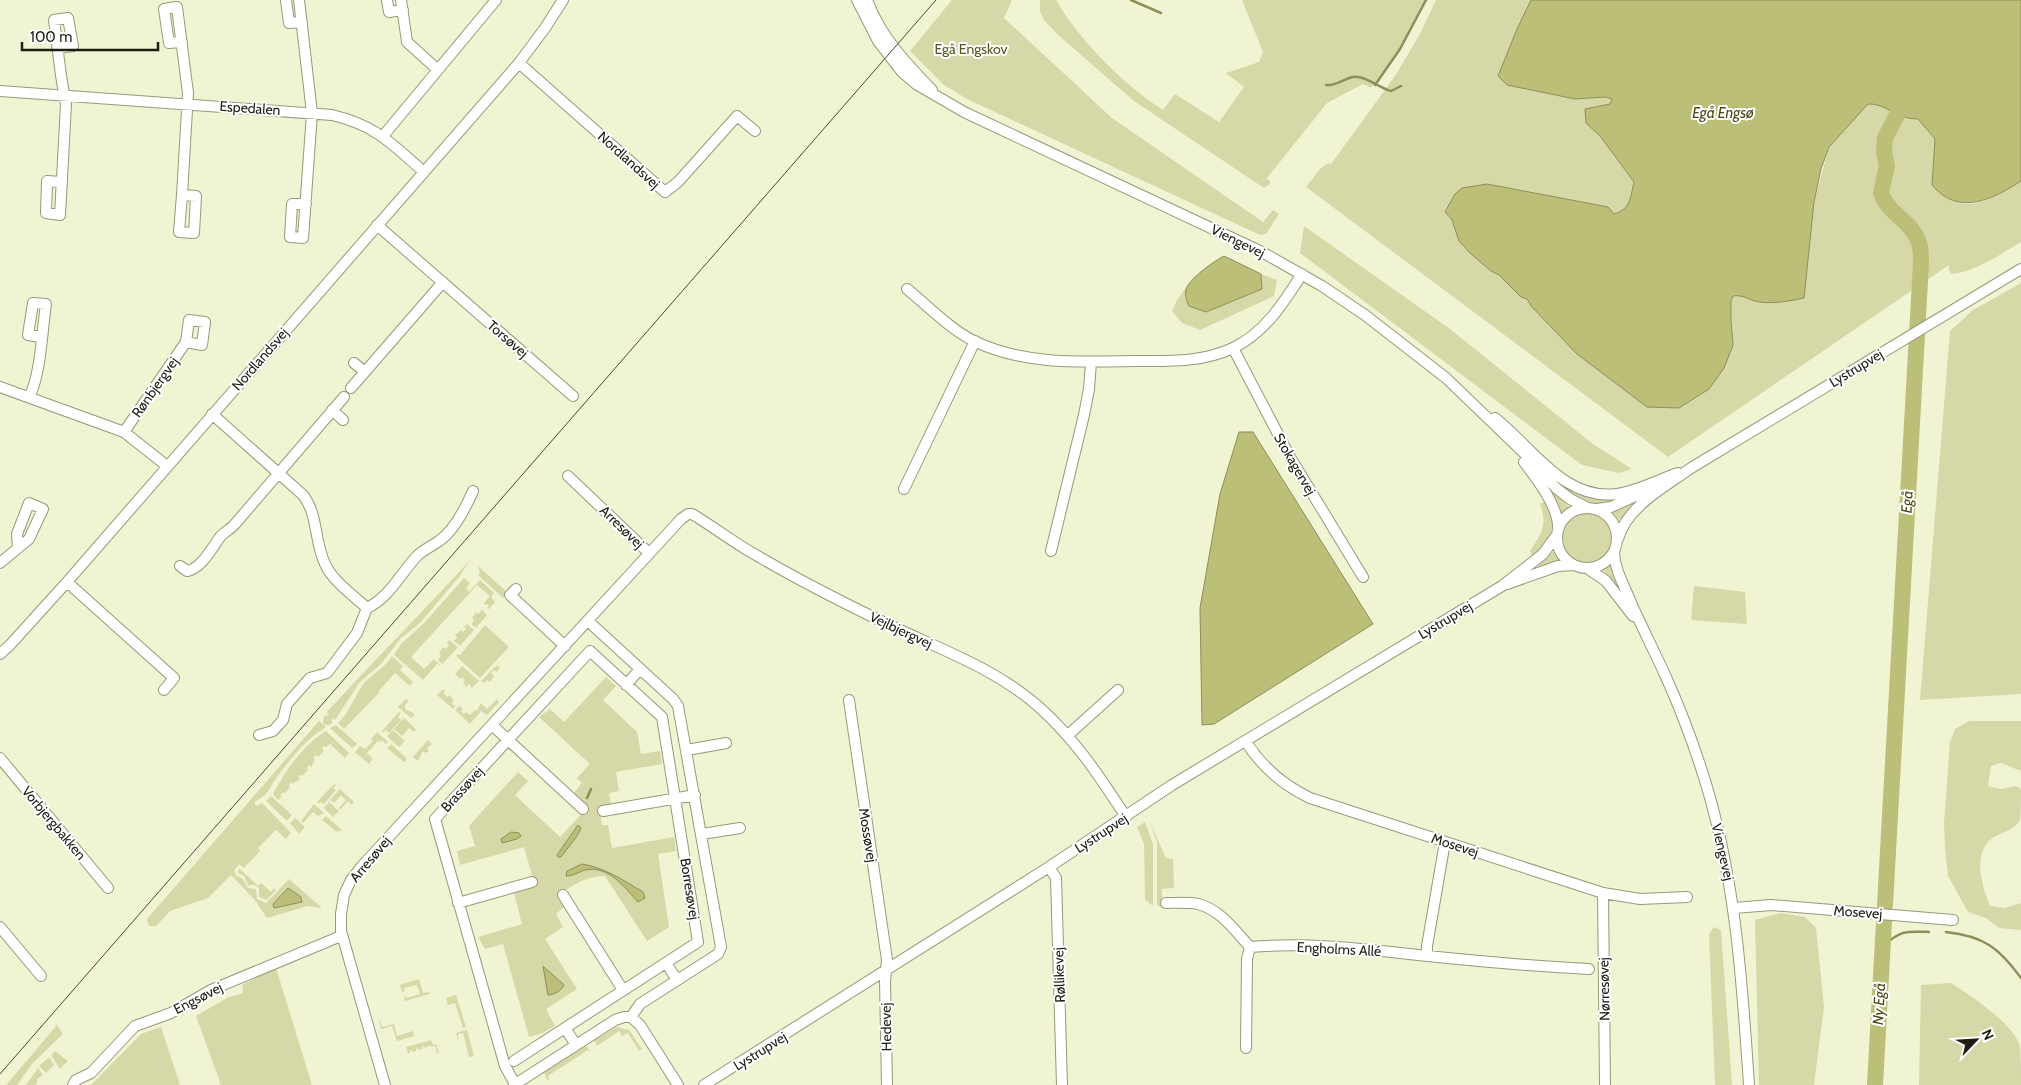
<svg xmlns="http://www.w3.org/2000/svg" width="2021" height="1085" viewBox="0 0 2021 1085" font-family="Cabin,sans-serif">
  <style>
    .green { fill: #d6d8a8 }
    .water { fill: #bcbf78; stroke: #8c8f59 }
    .lines { fill: none; stroke-linecap: round; stroke-linejoin: round }
    .stream { stroke: #8c8f59; stroke-width: 2.5 }
    .river { stroke: #bcbf78; stroke-width: 16 }
    .minor-casing { stroke: #97997a; stroke-width: 12 }
    .minor { stroke: #fff; stroke-width: 10 }
    .tram { stroke: #474938; stroke-width: 1 }
    .labels { text-anchor: middle; dominant-baseline: central; stroke-width: 4; stroke-linejoin: round; paint-order: stroke }
    .park-label { font-size: 14px; fill: #555622; stroke: #fff }
    .street-label { font-size: 14px; fill: #1d1e12; stroke: #fff }
    .water-label { font-size: 15px; font-style: italic; fill: #464710; stroke: #fff }
  </style>
  <rect width="100%" height="100%" fill="#f1f4d2"/>
  <path class="green" d="M952 0H1012L1004 18 1112 118 1263 222 1273 210 1279 214 1266 234 1260 235 967 99 944 85 910 51Z
    M1040 0H1056C1079 40 1124 85 1163 110L1175 94 1219 122 1244 87 1226 73 1259 62 1263 52 1242 0H1426L1400 49 1371 88 1363 84 1327 103 1267 178 1271 183 1264 188 1134 101 1057 34 1044 20 1040 11Z
    M1436 0H1531L1517 29 1498 76 1507 85 1575 99 1605 97 1612 99 1611 104 1585 109 1586 123C1606 140 1618 162 1634 182 1630 198 1631 209 1614 214L1608 207 1487 184 1448 217 1452 220 1459 241 1491 271 1499 275 1521 297 1526 299 1531 306 1733 346C1731 331 1727 310 1733 296L1739 295 1759 302H1787L1829 147 1868 104C1888 103 1894 119 1918 119 1924 125 1928 133 1935 139L1932 185C1940 190 1947 197 1955 201 1978 211 2002 191 2021 181V242C2003 253 1973 273 1951 274L1949 270V265L1668 457 1306 187 1320 169 1328 163 1331 164 1395 76 1421 32Z
    M1304 226 1450 329 1593 444 1632 469 1619 473 1582 465 1300 253Z
    M1261 274 1277 280 1274 296 1200 330 1182 323 1172 311 1177 300 1187 286 1185 299 1206 312 1262 289Z
    M2021 283V694L1920 700 1950 331 1973 310Z
    M1563 484 1628 494C1622 497 1614 503 1607 504 1590 507 1573 496 1560 487Z
    M1554 492 1569 507 1561 514 1552 494Z
    M1638 500V503L1619 520 1612 512Z
    M1545 501C1560 528 1553 536 1533 558L1530 551C1541 534 1548 526 1540 504Z
    M1561 538a26 26 0 1 1 52 0a26 26 0 1 1-52 0Z
    M1554 551 1561 562 1540 568 1538 563Z
    M471 559 459 577 420 623 401 638 382 663 360 682 335 720 332 718V724L326 725 323 723 324 716 329 715 327 712C374 660 424 611 471 559Z
    M1611 564 1621 591V592L1603 570Z
    M478 566 508 593 503 598 478 575 480 573Z
    M464 578 470 583 466 588 469 592 480 580 494 593 491 597 495 602 489 609 487 608 489 605 483 604 490 596 477 585 411 657 424 669 434 659 441 666 437 664 423 680 394 655 401 644 425 622Z
    M1694 586 1745 592 1747 624 1691 620Z
    M482 610 487 615 476 628 471 624 474 620 472 618 476 612 478 614Z
    M467 624 474 630 460 646 454 641 457 637 455 635 461 630 463 632 466 629 464 627Z
    M485 625 509 647 480 678 456 656 458 654 460 655Z
    M449 640 458 647 442 664 438 660 441 656 439 653 443 647 445 649 449 646 447 643Z
    M392 656 403 666 400 670 413 682 410 686 395 673 378 692 379 693 344 729 338 723C350 713 355 693 366 681 375 672 386 667 392 656Z
    M497 665 500 668 497 672 494 670 491 673 494 676 490 682 487 680 484 683 481 681Z
    M462 666 479 681 472 688 469 684 466 687 463 682 465 680 462 677 460 679 455 674Z
    M606 677 616 686 603 700 637 732 641 754 660 751 662 764 616 772 619 791 609 793 611 805 599 807 602 825H608L612 848 674 837 676 851 658 854 669 927 647 941 605 876C587 875 572 886 558 895L564 907 556 914 563 927 545 939 577 989 546 1009 555 1026 543 1033 529 1037 503 944 485 949 478 937 522 924 514 893 535 886 524 847 460 865 457 851 475 846 469 826 518 772 528 781 515 795 560 837 588 807 573 794 582 783 577 778 590 764 539 717 550 709 564 722Z
    M443 689 445 691 444 694 447 697 449 695 454 700 452 703 455 706 457 704 453 709 437 695Z
    M406 699 409 701 405 705V709L415 714 411 718 398 707Z
    M497 699 499 702 487 715 481 711 470 724 455 710 460 706 463 709 461 711 464 714 466 712 470 715 475 710 477 711 481 703 487 709Z
    M399 712 401 713 398 717 401 720 389 733 386 730 383 733 382 731Z
    M404 718 416 729 414 732 409 728 402 736 394 729Z
    M319 721 326 727C307 738 290 759 277 777 267 791 271 793 254 802L256 806 262 803 291 833 286 839 276 830 258 848 260 851 244 868 239 864 234 871 236 876 242 878 248 888 256 889 257 899 266 903 289 879 322 908 308 906 267 918 254 899 231 875 208 898 170 911 156 926H149L147 919Z
    M1969 721H2021V771L2001 763 1991 766 1988 786 2001 789 2016 786 2021 789C2021 797 2021 813 2020 820 2011 834 1997 832 1988 842 1973 859 1983 888 1990 906L2004 908 2021 903V930L1999 928 1986 918 1968 912 1948 876 1945 849 1944 823 1950 742 1955 729Z
    M336 725 357 744 352 748 330 728Z
    M393 730 405 741 399 747 387 736Z
    M326 731 349 753 345 758 330 744 326 747 324 746 322 748 324 751 318 757 316 755 313 758 315 760 311 767 309 765 307 768 308 770 302 776 300 775 298 776 300 779 297 782 296 781 293 784 291 782 289 785 290 787 285 793 283 792 280 795 282 796 278 800 273 794C285 771 303 745 326 731Z
    M377 732 388 742 386 744 382 740 380 742 378 741 367 753 373 759 369 764 355 752 360 746 365 749 373 741 371 739Z
    M428 740 432 744 427 748 429 751 425 753 423 751 418 761 413 757Z
    M391 744 407 759 404 762 387 748Z
    M334 784 336 785 333 788 336 790 324 804 321 802 319 804 317 802Z
    M340 789 354 802 352 805 348 801 340 810 339 808 346 800 341 795 334 803 330 800Z
    M271 796 292 815 287 821 266 801Z
    M329 802 339 811 333 817 324 808Z
    M314 804 324 813 318 816 313 812 303 823 301 821Z
    M326 816 342 830 341 831 340 830 337 832 322 820Z
    M295 818 305 827 299 834 290 823Z
    M1149 820 1166 858 1173 859 1174 888 1162 889V905L1164 909 1157 905V842Z
    M1145 822 1153 844V906L1145 900 1144 844 1137 827Z
    M239 868 258 886 261 883 271 892 274 888 276 890 267 900 259 897V888L255 885H248L244 876 238 873Z
    M1781 913 1805 917 1816 928 1824 1007 1814 1085H1759L1755 920Z
    M1714 927 1721 930 1732 1085H1715L1709 934Z
    M276 968 312 1085H221L196 1016 229 997 243 993 242 985Z
    M419 979 423 993 429 992 430 994 405 1001 404 997 406 996 407 998 420 994 417 985 404 988 405 991 402 992 400 985Z
    M1951 983C1970 995 2014 1024 2020 1046 2021 1057 2021 1073 2021 1085H1919L1921 985Z
    M456 995 466 1027 463 1028 455 1003 448 1005 446 998Z
    M378 1016 382 1027 394 1024 397 1036 413 1031 414 1036 397 1041 392 1026 381 1029Z
    M57 1025 63 1034 32 1064 17 1085H6Z
    M161 1027 180 1085H91L141 1034Z
    M617 1027 629 1030 642 1049 639 1051 628 1033 622 1036 619 1031 597 1046 594 1040Z
    M467 1030 474 1056 469 1057 463 1033 458 1034 459 1043 456 1033Z
    M431 1040 433 1045 436 1044 439 1053H437L435 1046 431 1047 430 1045 425 1048 424 1046 422 1047V1049L419 1050 418 1048 416 1049V1051L413 1052 412 1050H410V1053H408L406 1047Z
    M586 1046 591 1052 588 1050 548 1076 549 1079 547 1080 544 1072Z
    M55 1051 68 1061 60 1069 51 1055Z
    M49 1057 54 1065 46 1073 39 1066Z
    M38 1068 43 1075 37 1079V1083L35 1085H26Z"/>
  <path class="water" d="M1531 0H2021V181C1993 199 1959 217 1932 185L1935 139 1918 119C1894 119 1887 103 1868 104L1829 147 1821 169 1814 202 1804 298C1790 301 1774 304 1760 302 1750 301 1743 294 1733 296L1731 301V321L1733 345 1724 368 1709 389 1679 408 1647 407 1577 354 1531 306 1527 299 1521 297 1499 275 1491 271 1471 254 1459 241 1452 220 1445 212 1455 194 1462 188 1487 184 1608 207 1614 214C1631 209 1630 198 1634 182L1600 136 1586 123 1585 109 1610 104 1612 99 1605 97 1575 99 1507 85 1498 76 1517 29Z
    M1224 256 1261 274 1262 289 1206 312 1189 306C1186 300 1184 294 1187 287 1192 277 1214 261 1224 256Z
    M1239 432H1253L1373 624 1214 724 1202 725 1200 608 1220 494Z
    M578 825 581 828 577 836 561 857H558L557 855Z
    M511 832 519 833 521 836 517 839 502 843 501 839Z
    M582 864C605 868 623 880 643 892L645 898 638 902C625 888 609 865 585 870 579 872 573 876 566 876L567 871Z
    M288 888 301 897 302 902 274 908 273 904Z
    M543 966 564 985C561 991 554 995 548 995Z"/>
  <g class="lines">
    <path class="stream" d="M1131 0 1161 13
      M1326 85C1336 86 1343 79 1353 77 1365 75 1379 88 1391 91L1401 86
      M1375 85 1400 49 1426 0
      M587 798 591 789
      M1946 932C1984 936 1999 948 2021 978
      M1883 946C1901 930 1906 931 1929 932"/>
    <path class="river" d="M1885 905 1921 263C1921 257 1921 249 1919 243 1913 222 1888 214 1881 193L1887 166 1884 152 1885 138 1897 115
      M1875 1085 1884 922"/>
    <defs>
      <path id="minor" d="M286 0 289 23 302 22
        M299 0 312 113 303 238 290 237 292 204H306
        M387 0 389 12 403 10
        M401 0 407 42 438 70
        M857 0 878 41 902 72 916 84 964 112 1262 252 1322 286 1365 315 1446 378 1525 454 1556 488 1570 499 1588 508
        M867 0C881 37 905 62 932 90
        M58 48 73 46 68 18 54 20C58 48 60 77 66 104L60 215 46 213 47 181 62 182
        M519 63 665 192 678 182 737 116 755 131
        M0 91 332 115C375 125 391 143 424 172
        M383 136 496 0
        M182 195 179 232 194 233 196 196 182 195 188 93 177 7 164 9 169 43 182 42
        M377 225 573 396
        M907 289C928 306 952 331 976 342 1026 365 1079 362 1133 361 1167 361 1201 363 1233 348 1265 333 1284 302 1302 274
        M1233 348 1290 457 1363 577
        M354 363 365 372
        M0 387 124 432 167 466
        M351 388 443 282
        M29 397C41 375 42 330 46 304L33 303 28 335 41 337
        M332 410 343 420
        M212 414 303 495C319 516 314 544 326 566 334 582 354 596 367 608 390 597 400 574 417 556 423 550 432 546 439 541 454 531 466 507 473 491
        M1495 418C1532 447 1564 501 1617 494 1638 491 1658 480 1678 473
        M124 432 186 342 189 320 205 322 202 345 186 342
        M1524 462C1536 478 1559 507 1558 528
        M568 476 649 553
        M904 489 975 341
        M1557 538a30 30 0 1 1 60 0a30 30 0 1 1-60 0Z
        M1597 509 1611 507 1653 488
        M1618 539C1627 506 1665 487 1691 468L2021 269
        M1051 551 1084 415 1089 389 1091 362
        M1614 551C1614 569 1626 589 1632 605 1643 629 1655 653 1666 677 1679 706 1691 737 1701 768 1735 871 1742 978 1749 1085
        M0 563 29 539 43 509 29 503 17 534 18 548
        M180 566 187 571C201 569 212 548 220 537 224 532 231 529 235 524L344 397
        M1587 568 1606 581 1633 616
        M67 582 174 678 164 690
        M1507 584 1558 566 1573 565
        M516 589 510 595 565 646
        M588 621 673 699 678 706 721 947 718 954 640 1004 631 1017
        M0 654 10 645 67 582 519 63 545 28 563 0
        M626 685 640 669
        M849 700 887 960 885 981 887 1085
        M492 725 583 809
        M259 735 273 731 283 720 287 704 310 678 327 673 357 633 367 608
        M1068 735 1118 690
        M1246 742C1262 767 1283 785 1310 798L1603 893 1640 899 1687 897
        M687 750 726 743
        M0 758 108 888
        M603 811 695 795
        M702 834 740 828
        M1049 867 1056 878 1062 1085
        M1603 893 1605 1085
        M563 895 623 990
        M458 903 532 882
        M1166 903C1177 903 1188 902 1198 904 1220 909 1236 932 1250 947L1247 959 1246 1048
        M1734 908 1771 905 1953 920
        M0 927 41 976
        M1250 947C1305 942 1363 949 1418 955 1475 961 1532 966 1589 969
        M1427 956V946L1445 842
        M666 963 677 980
        M631 1017 640 1025 678 1085
        M565 1028 576 1045
        M514 1061 698 942 662 717 590 651 435 819 505 1066 515 1084
        M73 1085 76 1080 91 1073 135 1026 171 1013 211 990 341 936
        M385 1085 341 931V914L344 895 351 880 362 866 681 519 688 514H692C714 527 734 543 756 555 795 578 836 599 877 619 931 646 993 666 1039 707 1075 739 1100 777 1126 817
        M514 1085 615 1020 624 1017H631
        M704 1085 1049 867 1172 785 1502 586 1543 554 1556 536"/>
    </defs>
    <use href="#minor" class="minor-casing"/>
    <use href="#minor" class="minor"/>
    <path class="tram" d="M0 1074 936 0"/>
  </g>
  <g class="labels">
    <g class="park-label">
      <text x="971" y="49">Egå Engskov</text>
    </g>
    <g class="street-label">
      <text transform="translate(250 108) rotate(4)">Espedalen</text>
      <text transform="translate(629 160) rotate(42)">Nordlandsvej</text>
      <text transform="translate(1238 241) rotate(26)">Viengevej</text>
      <text transform="translate(508 339) rotate(41)">Torsøvej</text>
      <text transform="translate(260 359) rotate(-49)">Nordlandsvej</text>
      <text transform="translate(1856 368) rotate(-31)">Lystrupvej</text>
      <text transform="translate(155 387) rotate(-55)">Rønbjergvej</text>
      <text transform="translate(1295 464) rotate(60)">Stokagervej</text>
      <text transform="translate(622 527) rotate(44)">Arresøvej</text>
      <text transform="translate(1445 620) rotate(-31)">Lystrupvej</text>
      <text transform="translate(901 630) rotate(25)">Vejlbjergvej</text>
      <text transform="translate(462 789) rotate(-48)">Brassøvej</text>
      <text transform="translate(54 823) rotate(50)">Vorbjergbakken</text>
      <text transform="translate(1101 833) rotate(-33)">Lystrupvej</text>
      <text transform="translate(868 835) rotate(81)">Mossøvej</text>
      <text transform="translate(1455 845) rotate(18)">Mosevej</text>
      <text transform="translate(1723 852) rotate(77)">Viengevej</text>
      <text transform="translate(370 859) rotate(-50)">Arresøvej</text>
      <text transform="translate(690 889) rotate(81)">Borresøvej</text>
      <text transform="translate(1858 912) rotate(4)">Mosevej</text>
      <text transform="translate(1339 949) rotate(3)">Engholms Allé</text>
      <text transform="translate(1059 975) rotate(-92)">Røllikevej</text>
      <text transform="translate(1604 989) rotate(-91)">Nørresøvej</text>
      <text transform="translate(198 998) rotate(-27)">Engsøvej</text>
      <text transform="translate(886 1027) rotate(-91)">Hedevej</text>
      <text transform="translate(760 1051) rotate(-32)">Lystrupvej</text>
    </g>
    <g class="water-label">
      <text x="1723" y="113">Egå Engsø</text>
      <text transform="translate(1907 502) rotate(-87)">Egå</text>
      <text transform="translate(1879 1004) rotate(-87)">Ny Egå</text>
    </g>
  </g>
  <g transform="translate(1976 1040) rotate(65)" stroke="#ffffff" stroke-width="4" paint-order="stroke">
  <path d="M0-4L9 19L0 12L-9 19Z" fill="#1d1e12"/>
  <text y="-8" font-size="14" font-weight="bold" text-anchor="middle" fill="#1d1e12">N</text>
  </g>
  <path d="M22 42v8h136v-8" fill="none" stroke="#1d1e12" stroke-width="2.5"/>
  <text x="30" y="42" font-size="15" fill="#1d1e12" stroke="#ffffff" stroke-width="4" paint-order="stroke">100 m</text>
</svg>
